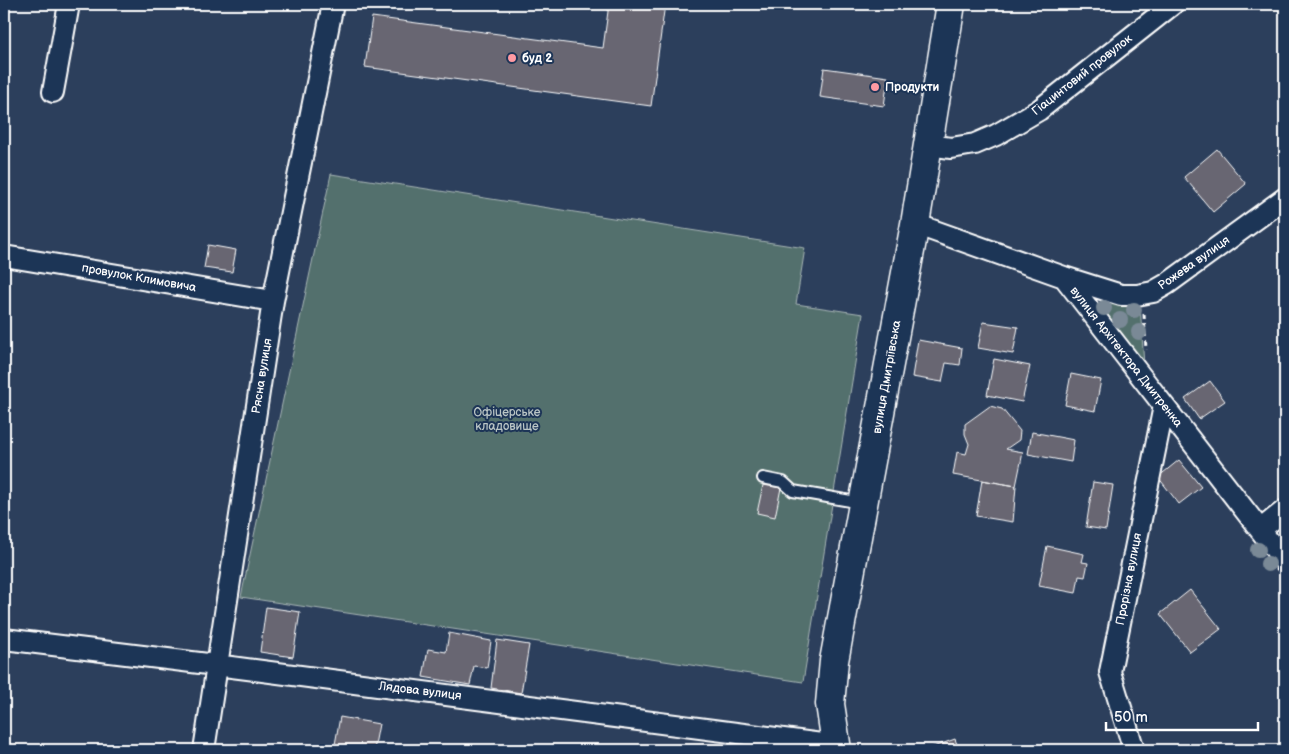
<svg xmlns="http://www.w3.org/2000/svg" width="1289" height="754" viewBox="0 0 1289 754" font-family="'Balsamiq Sans',sans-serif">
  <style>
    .green { fill: #536f6d; stroke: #a9b7b6 }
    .building { fill: #686672; stroke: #fff }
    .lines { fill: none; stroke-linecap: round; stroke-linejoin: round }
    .lane-casing { stroke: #fff; stroke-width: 14 }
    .street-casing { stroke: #fff; stroke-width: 24 }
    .secondary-casing { stroke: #fff; stroke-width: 31 }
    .path { stroke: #fff; stroke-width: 3; stroke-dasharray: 5 4; stroke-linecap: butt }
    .lane { stroke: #1d3557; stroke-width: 10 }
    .street { stroke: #1d3557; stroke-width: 20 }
    .secondary { stroke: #1d3557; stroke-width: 28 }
    .tree { fill: #7a8996 }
    .poi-dot { fill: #ff9aa2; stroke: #1d3557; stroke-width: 2 }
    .labels { text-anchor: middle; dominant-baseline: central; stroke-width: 4; stroke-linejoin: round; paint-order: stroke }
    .poi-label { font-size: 12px; font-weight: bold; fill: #fff; stroke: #1d3557; text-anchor: start }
    .street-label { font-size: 12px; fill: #fff; stroke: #1d3557 }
    .park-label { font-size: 12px; fill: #bac5c5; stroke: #1d3557 }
  </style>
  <rect width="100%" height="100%" fill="#2c3f5c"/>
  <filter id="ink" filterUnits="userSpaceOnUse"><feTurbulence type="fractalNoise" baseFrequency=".02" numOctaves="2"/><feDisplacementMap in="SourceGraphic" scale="10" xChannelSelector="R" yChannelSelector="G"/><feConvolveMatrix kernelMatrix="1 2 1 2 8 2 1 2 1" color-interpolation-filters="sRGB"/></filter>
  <g filter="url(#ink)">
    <path class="green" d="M331 174 805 248 796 304 863 314 803 682 241 597Z
      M1105 296 1140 304 1144 366 1095 312Z"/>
    <path class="building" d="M609 4H665L651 106 365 67 372 17 603 48Z
      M824 68 888 77 884 106 820 97Z
      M1217 149 1246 184 1213 212 1184 177Z
      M208 245 236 250 232 272 204 268Z
      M983 322 1018 327 1013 354 978 348Z
      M918 340 962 348 960 365 946 363 942 382 912 377Z
      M994 359 1030 366 1022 402 987 395Z
      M1071 374 1101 380 1095 411 1065 405Z
      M1210 381 1225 401 1199 419 1185 399Z
      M990 406 1002 409 1020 431 1019 440 1006 449 1023 452 1016 486 953 475 957 452 966 454 969 444 965 434V424Z
      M1032 432 1074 440 1071 462 1028 454Z
      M1179 460 1201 487 1179 504 1158 477Z
      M982 480 1016 486 1013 522 976 516Z
      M1093 482 1113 485 1106 530 1086 527Z
      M763 485 781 488 775 517 757 513Z
      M1047 546 1084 554 1082 562 1088 563 1085 577 1079 576 1076 593 1039 586Z
      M1190 590 1221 629 1190 652 1160 614Z
      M266 607 300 612 293 657 260 652Z
      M449 633 491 641 487 668 474 666 470 685 423 677 428 649 446 652Z
      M497 640 529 645 521 693 491 688Z
      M340 717 379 724 374 750H334Z
      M955 739 959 750H925Z"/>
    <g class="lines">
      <defs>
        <path id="lane" d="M763 478 783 482 793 491 862 503"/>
        <path id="street" d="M53 92 69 4
          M928 145 951 148 975 144 996 135 1039 110 1173 4
          M915 224 1064 277 1121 295H1137L1153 292 1167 284 1285 198
          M4 256 273 301
          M1064 277 1285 562
          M1260 530 1285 510
          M4 639 216 665 837 746
          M204 750 273 301 333 4
          M1134 750 1110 672 1164 406"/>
        <path id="secondary" d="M837 750 830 704 834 661 915 224 951 4"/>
      </defs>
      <use href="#lane" class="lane-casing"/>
      <use href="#street" class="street-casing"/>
      <use href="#secondary" class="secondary-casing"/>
      <path class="path" d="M1144 314 1146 350"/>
      <use href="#lane" class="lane"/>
      <use href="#street" class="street"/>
      <use href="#secondary" class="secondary"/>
    </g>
    <g class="tree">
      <circle cx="1104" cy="308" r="8"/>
      <circle cx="1134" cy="310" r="8"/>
      <circle cx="1120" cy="320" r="8"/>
      <circle cx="1139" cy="332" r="8"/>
      <circle cx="1258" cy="550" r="8"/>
      <circle cx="1268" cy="564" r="8"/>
    </g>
  </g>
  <g class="poi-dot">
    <circle cx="512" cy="58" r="5"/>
    <circle cx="875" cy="87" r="5"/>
  </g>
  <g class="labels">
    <g class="poi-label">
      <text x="522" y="58">буд 2</text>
      <text x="885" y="87">Продукти</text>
    </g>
    <g class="street-label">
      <text transform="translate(1082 75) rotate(-38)">Гіацинтовий провулок</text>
      <text transform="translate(1194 263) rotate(-35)">Рожева вулиця</text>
      <text transform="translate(139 278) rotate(10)">провулок Климовича</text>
      <text transform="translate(1126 357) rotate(52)">вулиця Архітектора Дмитренка</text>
      <text transform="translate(262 376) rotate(-81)">Рясна вулиця</text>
      <text transform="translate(887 377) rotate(-80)">вулиця Дмитріївська</text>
      <text transform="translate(1129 579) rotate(-79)">Прорізна вулиця</text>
      <text transform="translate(420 691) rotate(7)">Лядова вулиця</text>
    </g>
    <g class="park-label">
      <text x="507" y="412">Офіцерське<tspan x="507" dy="14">кладовище</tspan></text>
    </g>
  </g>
  <rect width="1289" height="754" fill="none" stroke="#1d3557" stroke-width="20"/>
  <rect x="10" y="10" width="1269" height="734" fill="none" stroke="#fff" stroke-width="2" filter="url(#ink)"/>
  <path d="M1106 722v8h152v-8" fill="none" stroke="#ffffff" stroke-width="2.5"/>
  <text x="1114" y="722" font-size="15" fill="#ffffff" stroke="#1d3557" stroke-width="4" paint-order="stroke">50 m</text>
</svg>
